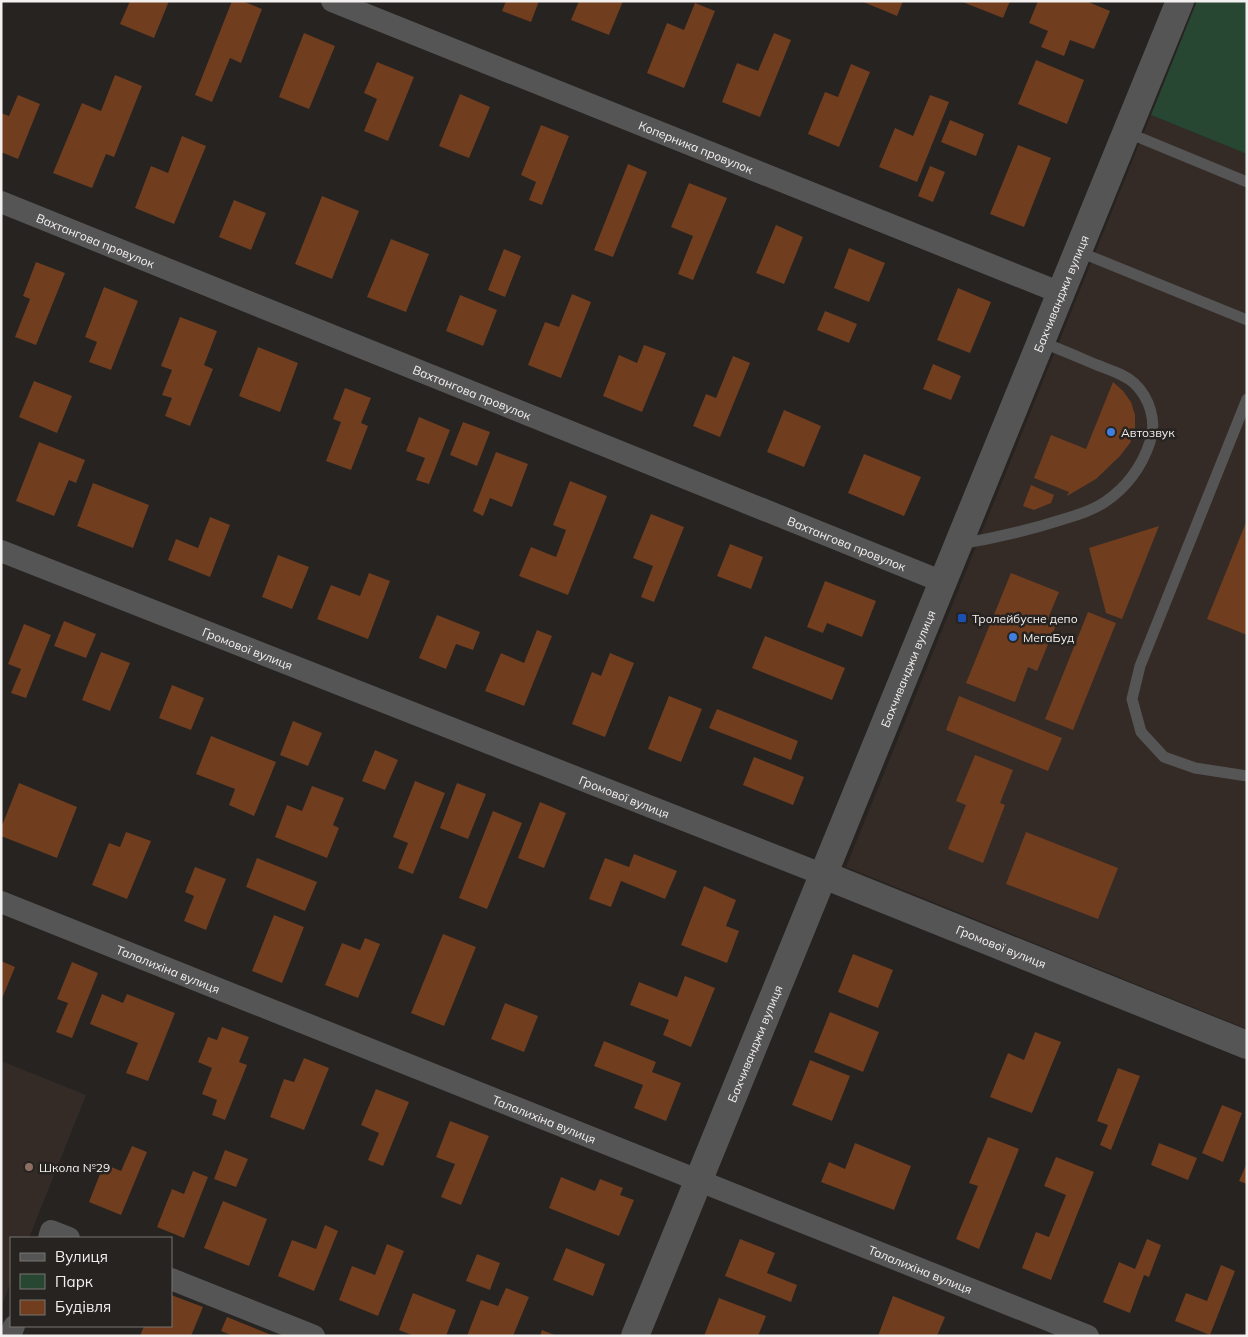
<svg xmlns="http://www.w3.org/2000/svg" width="1248" height="1337" viewBox="0 0 1248 1337" font-family="Mulish,sans-serif">
  <style>
    .built { fill: #342b26 }
    .green { fill: #284732 }
    .building { fill: #703d1f }
    .lines { fill: none; stroke-linecap: round; stroke-linejoin: round }
    .service { stroke: #565556; stroke-width: 11 }
    .minor { stroke: #565556; stroke-width: 22 }
    .tertiary { stroke: #565556; stroke-width: 28 }
    .shop-dot { fill: #3f7fe0; stroke: #262321; stroke-width: 2 }
    .transit-dot { fill: #1a4fb4; stroke: #262321; stroke-width: 2 }
    .education-dot { fill: #8d6e63; stroke: #262321; stroke-width: 2 }
    .labels { text-anchor: middle; dominant-baseline: central; stroke-width: 5; stroke-linejoin: round; paint-order: stroke }
    .street-label { font-size: 12px; fill: #f3f1ef; stroke: #262321 }
    .poi-label { font-size: 12px; fill: #f3f1ef; stroke: #262321; text-anchor: start }
  </style>
  <rect width="100%" height="100%" fill="#262321"/>
  <path class="built" d="M1151 115 1247 154V1029L846 867Z
    M1 1061 86 1095 29 1238H11V1282L1 1307Z"/>
  <path class="green" d="M1197 1H1247V154L1151 115Z"/>
  <path class="building" d="M130 1H169L154 38 120 24Z
    M232 1H242L262 9 241 63 230 58 212 102 195 95Z
    M506 1H539L531 22 502 11Z
    M579 1H623L609 35 571 20Z
    M861 1H903L897 16Z
    M960 1H1010L1003 18Z
    M1038 1H1086L1110 11 1094 49 1070 40 1064 56 1041 47 1048 31 1029 23Z
    M695 3 715 11 684 88 647 73 667 23 684 30Z
    M304 33 335 46 309 109 279 97Z
    M774 33 791 40 760 117 722 102 737 63 758 71Z
    M1036 60 1084 80 1067 124 1018 104Z
    M377 62 414 77 388 141 364 131 377 99 364 93Z
    M851 64 870 72 839 147 808 134 825 92 838 97Z
    M115 75 142 86 114 157 106 154 92 188 53 173 82 103 101 111Z
    M460 94 490 107 469 158 439 146Z
    M18 95 40 104 18 159 1 152V113L9 116Z
    M930 95 949 102 917 182 879 167 895 128 913 136Z
    M950 120 984 134 976 156 941 142Z
    M541 125 569 136 542 205 529 200 536 182 521 175Z
    M182 136 206 146 174 224 135 208 151 166 168 173Z
    M1018 145 1051 158 1024 227 990 214Z
    M628 164 647 172 613 257 594 250Z
    M930 166 945 172 933 202 918 196Z
    M689 183 727 198 693 280 678 274 693 236 671 227Z
    M322 196 359 211 332 279 295 264Z
    M234 200 266 213 251 250 219 237Z
    M776 225 803 237 784 284 756 273Z
    M391 239 429 254 406 312 367 297Z
    M849 248 885 263 869 302 834 288Z
    M504 249 521 256 505 297 488 290Z
    M36 262 65 273 36 345 15 337 30 299 23 296Z
    M104 287 138 301 111 370 89 362 97 342 85 337Z
    M958 288 991 302 970 353 937 340Z
    M572 294 591 302 561 378 528 365 545 322 559 327Z
    M460 295 497 310 483 346 446 331Z
    M825 311 857 324 849 343 817 330Z
    M180 317 217 331 204 365 213 369 190 426 165 416 172 398 162 395 172 370 161 366Z
    M644 345 666 353 642 412 603 396 619 355 637 363Z
    M258 347 298 363 280 412 239 396Z
    M733 356 750 363 720 437 693 426 706 394 716 398Z
    M933 364 961 376 951 400 923 389Z
    M34 381 72 396 57 433 19 417Z
    M1113 382 1123 391 1131 402 1135 415V429L1130 443 1120 456 1096 479 1067 496 1069 492 1034 478 1051 435 1086 449Z
    M345 388 371 398 361 423 368 426 351 470 326 461 341 422 333 419Z
    M784 410 821 426 804 467 767 452Z
    M419 417 450 430 429 484 416 480 425 458 406 451Z
    M463 422 490 432 477 466 450 455Z
    M39 442 85 460 76 483 69 480 54 516 16 501Z
    M496 452 528 464 512 507 490 498 483 516 473 511Z
    M864 454 921 477 904 516 848 493Z
    M570 481 607 496 568 595 519 576 531 547 556 557 566 530 553 525Z
    M93 483 149 505 133 548 77 526Z
    M1031 485 1054 495 1051 503 1034 510 1023 506Z
    M651 514 684 527 654 602 641 597 653 566 633 558Z
    M210 517 230 525 210 577 168 560 176 539 198 548Z
    M1247 520V635L1207 619Z
    M1159 526 1122 619 1106 613 1089 548Z
    M730 544 763 557 751 589 717 576Z
    M278 555 309 567 292 609 262 597Z
    M369 573 390 581 368 639 317 619 331 585 360 596Z
    M1011 573 1059 592 1049 616 1058 620 1037 671 1028 667 1015 702 966 683Z
    M825 581 876 601 862 637 827 623 823 633 807 627Z
    M1088 612 1116 623 1073 730 1045 719Z
    M437 615 480 632 473 650 456 644 446 669 419 658Z
    M64 621 96 634 86 658 54 646Z
    M24 624 51 635 26 698 11 693 21 669 8 664Z
    M537 630 552 636 524 706 485 691 501 653 524 663Z
    M765 636 845 668 832 700 752 668Z
    M101 652 130 663 110 711 82 700Z
    M610 653 634 663 605 737 572 724 592 672 601 676Z
    M172 685 204 698 191 730 159 718Z
    M669 696 702 709 681 762 648 749Z
    M959 696 1062 738 1048 771 946 730Z
    M717 709 798 741 791 760 709 728Z
    M293 721 322 733 308 766 280 755Z
    M211 736 276 762 254 816 229 805 235 789 196 774Z
    M375 750 398 760 385 790 362 781Z
    M975 755 1013 770 1000 803 1005 805 983 863 948 849 966 805 956 801Z
    M754 757 804 777 793 805 743 785Z
    M415 781 445 793 413 874 398 868 408 843 393 837Z
    M19 783 77 807 57 858 1 836V828Z
    M457 783 486 794 468 839 440 828Z
    M312 786 344 798 333 825 339 828 327 858 275 837 287 805 302 811Z
    M540 802 566 813 544 868 518 858Z
    M493 811 522 823 487 909 459 898Z
    M126 832 151 841 127 899 92 885 109 843 120 847Z
    M1026 832 1118 868 1098 919 1006 884Z
    M634 854 677 871 665 899 621 881 611 907 589 899 605 858 629 867Z
    M257 858 317 882 305 911 246 887Z
    M195 867 226 879 206 930 184 921 194 896 185 892Z
    M704 886 736 900 726 926 739 931 727 963 681 945Z
    M274 915 304 927 282 983 252 971Z
    M443 934 476 947 444 1026 411 1013Z
    M365 938 380 944 358 998 325 985 342 943 360 950Z
    M853 954 893 970 878 1008 838 992Z
    M1 961 15 967 1 1001Z
    M72 962 98 973 72 1038 56 1032 68 1003 57 999Z
    M685 976 715 988 691 1047 663 1035 669 1020 630 1005 639 982 677 997Z
    M102 994 123 1003 127 994 175 1013 148 1081 126 1073 138 1043 90 1024Z
    M505 1003 538 1016 524 1052 491 1039Z
    M830 1012 879 1032 863 1072 814 1052Z
    M222 1027 249 1037 239 1062 247 1065 225 1120 212 1115 217 1100 202 1094 212 1068 198 1062 208 1037 217 1040Z
    M1035 1032 1061 1042 1032 1113 990 1097 1008 1053 1024 1060Z
    M604 1041 656 1062 652 1072 681 1083 666 1121 634 1108 643 1085 594 1066Z
    M304 1058 329 1068 304 1130 270 1117 284 1079 294 1082Z
    M810 1060 850 1076 832 1121 792 1105Z
    M1118 1068 1140 1076 1111 1150 1100 1145 1108 1125 1097 1121Z
    M376 1089 409 1102 383 1166 368 1160 379 1133 361 1125Z
    M1222 1105 1242 1113 1223 1162 1202 1153Z
    M450 1121 489 1136 461 1205 441 1197 455 1164 436 1157Z
    M988 1137 1019 1149 979 1249 956 1239 978 1186 969 1183Z
    M855 1143 911 1166 894 1210 821 1182 829 1162 845 1169Z
    M1159 1143 1197 1158 1188 1180 1151 1165Z
    M132 1146 147 1152 121 1215 89 1202 104 1164 121 1171Z
    M225 1150 248 1159 236 1187 214 1179Z
    M1056 1157 1094 1172 1051 1280 1022 1268 1036 1232 1049 1237 1066 1195 1044 1186Z
    M1247 1163V1184L1239 1181Z
    M193 1171 208 1177 184 1238 157 1227 172 1189 184 1194Z
    M561 1177 595 1191 600 1179 623 1188 620 1195 634 1200 619 1236 549 1208Z
    M223 1201 267 1219 249 1266 204 1248Z
    M325 1225 338 1231 314 1291 278 1276 292 1240 316 1249Z
    M740 1239 775 1253 767 1273 797 1285 791 1302 725 1276Z
    M1147 1239 1161 1245 1149 1277 1144 1275 1130 1313 1103 1302 1119 1262 1135 1269Z
    M387 1244 404 1251 378 1316 339 1300 352 1266 375 1275Z
    M566 1248 605 1264 593 1296 553 1280Z
    M477 1254 500 1263 490 1290 466 1281Z
    M1221 1265 1235 1271 1210 1335 1175 1321 1186 1293 1207 1301Z
    M506 1288 529 1297 513 1336H467L481 1300 498 1306Z
    M413 1293 456 1310 446 1336H414L399 1330Z
    M171 1295 203 1307 191 1336H140L144 1326H171Z
    M893 1296 945 1317 937 1336H878Z
    M719 1298 766 1316 758 1336H704Z
    M227 1317 274 1336H233L221 1331Z
    M542 1330 557 1336H540Z"/>
  <g class="lines">
    <path class="service" d="M1126 132 1247 182
      M1077 251 1247 320
      M1247 399 1140 666 1132 699 1141 732 1164 757 1195 768 1247 776
      M960 544C995 538 1030 530 1064 519 1078 515 1093 510 1105 502 1127 487 1142 466 1150 442 1157 422 1150 398 1134 383 1124 374 1110 370 1097 365 1078 357 1060 349 1041 342"/>
    <g class="minor">
      <path id="s1" d="M332 1 1061 293"/>
      <path id="s2" d="M1 202 943 582"/>
      <path id="s3" d="M1 551 824 875"/>
      <path id="s4" d="M1 902 1088 1336"/>
      <path d="M49 1238 51 1231 69 1238"/>
      <path d="M171 1279 314 1336"/>
      <path d="M10 1336 14 1326"/>
    </g>
    <g class="tertiary">
      <path id="s5" d="M824 875 1247 1045"/>
      <path id="s6" d="M635 1336 1180 1"/>
    </g>
  </g>
  <g class="shop-dot">
    <circle cx="1111" cy="432" r="5"/>
    <circle cx="1013" cy="637" r="5"/>
  </g>
  <rect class="transit-dot" x="957" y="613" width="10" height="10" rx="2.5"/>
  <circle class="education-dot" cx="29" cy="1167" r="5"/>
  <g class="labels">
    <g class="street-label">
      <text stroke="none"><textPath href="#s1" startOffset="392">Коперника провулок</textPath></text>
      <text stroke="none"><textPath href="#s2" startOffset="102">Вахтангова провулок</textPath></text>
      <text stroke="none"><textPath href="#s6" startOffset="1126">Бахчиванджи вулиця</textPath></text>
      <text stroke="none"><textPath href="#s2" startOffset="508">Вахтангова провулок</textPath></text>
      <text stroke="none"><textPath href="#s2" startOffset="912">Вахтангова провулок</textPath></text>
      <text stroke="none"><textPath href="#s3" startOffset="265">Громової вулиця</textPath></text>
      <text stroke="none"><textPath href="#s6" startOffset="721">Бахчиванджи вулиця</textPath></text>
      <text stroke="none"><textPath href="#s3" startOffset="670">Громової вулиця</textPath></text>
      <text stroke="none"><textPath href="#s5" startOffset="191">Громової вулиця</textPath></text>
      <text stroke="none"><textPath href="#s4" startOffset="180">Талалихіна вулиця</textPath></text>
      <text stroke="none"><textPath href="#s6" startOffset="316">Бахчиванджи вулиця</textPath></text>
      <text stroke="none"><textPath href="#s4" startOffset="585">Талалихіна вулиця</textPath></text>
      <text stroke="none"><textPath href="#s4" startOffset="990">Талалихіна вулиця</textPath></text>
    </g>
    <g class="poi-label">
      <text x="1121" y="432">Автозвук</text>
      <text x="972" y="618">Тролейбусне депо</text>
      <text x="1023" y="637">МегаБуд</text>
      <text x="39" y="1167">Школа №29</text>
    </g>
  </g>
  <rect width="1248" height="1337" fill="none" stroke="#f3f1ef" stroke-width="5"/>
  <rect x="10" y="1237" width="162" height="90" fill="#262321" stroke="#787573"/>
  <rect x="20" y="1253" width="25" height="8" fill="#565556" stroke="#787573"/>
  <text x="55" y="1262" font-size="15" fill="#f3f1ef">Вулиця</text>
  <rect x="20" y="1274" width="25" height="15" fill="#284732" stroke="#787573"/>
  <text x="55" y="1287" font-size="15" fill="#f3f1ef">Парк</text>
  <rect x="20" y="1300" width="25" height="15" fill="#703d1f" stroke="#787573"/>
  <text x="55" y="1312" font-size="15" fill="#f3f1ef">Будівля</text>
</svg>
